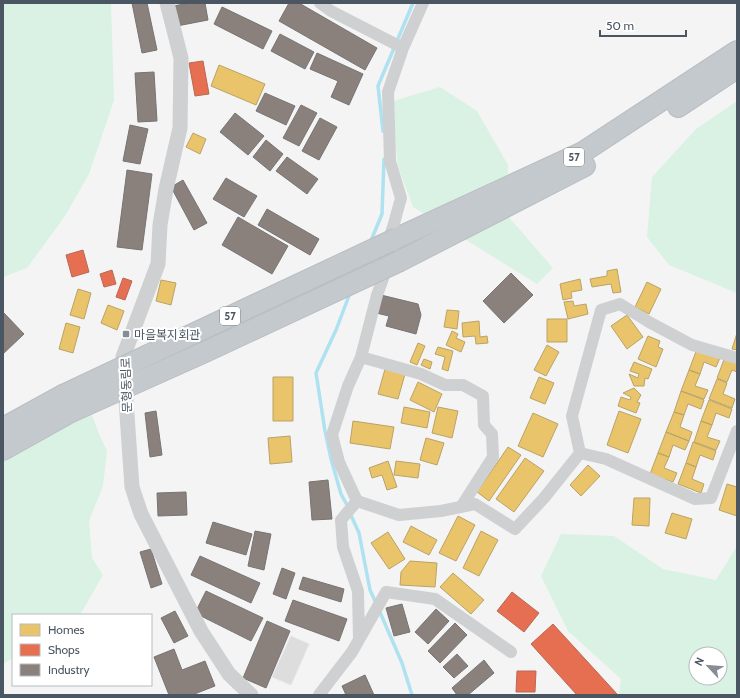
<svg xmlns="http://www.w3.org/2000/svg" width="740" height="698" viewBox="0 0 740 698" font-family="Cabin,'Noto Sans KR',sans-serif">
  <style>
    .green { fill: #d9f2e3; fill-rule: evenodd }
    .homes { fill: #e9c46a; stroke: #b9a367 }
    .shops { fill: #e76f51; stroke: #b86856 }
    .industry { fill: #8a817c; stroke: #777474 }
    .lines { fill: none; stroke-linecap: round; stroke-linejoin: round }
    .stream { stroke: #aee2f0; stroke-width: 3.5 }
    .building { fill: #ddddde; stroke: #e5e6e7 }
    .trunk-casing { stroke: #b9bec3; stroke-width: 22 }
    .minor { stroke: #ced0d2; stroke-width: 12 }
    .tertiary { stroke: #ced0d2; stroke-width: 15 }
    .trunk { stroke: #c4c9cd; stroke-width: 20 }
    .trunk-bridge-casing { stroke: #b9bec3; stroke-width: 22; stroke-linecap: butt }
    .trunk-bridge { stroke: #c4c9cd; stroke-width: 20 }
    .poi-dot { fill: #868d94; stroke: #fff; stroke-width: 1.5 }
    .labels { text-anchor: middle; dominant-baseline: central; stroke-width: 4; stroke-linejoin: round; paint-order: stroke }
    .shield { fill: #fff; stroke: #808990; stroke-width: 1 }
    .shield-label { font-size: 11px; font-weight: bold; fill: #4a5661 }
    .poi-label { font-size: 12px; fill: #4a5661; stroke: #fff; text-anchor: start }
    .street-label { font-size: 12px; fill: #4a5661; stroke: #fff }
  </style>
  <rect width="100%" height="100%" fill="#f4f4f4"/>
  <path class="green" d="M3 3H111L114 100 89 174 65 216 27 268 3 277Z
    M440 87 477 111 508 165 507 215 553 268 537 284 413 207 398 166 390 102Z
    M737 101V293L669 265 647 237 652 177 696 129Z
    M85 396 99 434 107 451 103 486 89 521 92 558 103 575 80 615H13V658L3 664V429Z
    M561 534 614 536 663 569 716 580 737 546V695H619L621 679 568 631 541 576ZM696 654H720V678H696Z"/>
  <path class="homes" d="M219 65 265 84 256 105 211 86Z
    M193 133 206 139 200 154 186 147Z
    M617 269 621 292 613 293 611 284 592 287 590 279 607 276V271Z
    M580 279 582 290 571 292 572 298 563 300 560 284Z
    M161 280 176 283 171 305 156 301Z
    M647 282 661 289 649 314 635 307Z
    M78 289 91 293 84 319 70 315Z
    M573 301 574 306 586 304 588 314 568 319 564 302Z
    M108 305 124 311 117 330 101 323Z
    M447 310 459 311 457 329 444 327Z
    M627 315 643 337 627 349 611 326Z
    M547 319H567V342H547Z
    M479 321 480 337 487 336 488 343 476 344 475 336 463 337 462 323Z
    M66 323 80 327 73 353 59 349Z
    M452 331 458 334 456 338 465 342 461 352 446 345Z
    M737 333V350L732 349Z
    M648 336 660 341 658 347 663 349 656 367 638 359Z
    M418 343 425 346 417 365 410 362Z
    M547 345 559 352 546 376 534 370Z
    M438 347 453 351 448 371 442 369 445 357 435 354Z
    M697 349 720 358 716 367 704 362 700 374 689 370Z
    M725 357 737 362V372L732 370 727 382 717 378Z
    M424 359 432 362 430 369 421 365Z
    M634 362 652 369 648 379 645 378 644 386H634L629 374 638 378 639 374 630 371Z
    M385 369 405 374 398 399 378 394Z
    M689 370 700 374 695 386 708 390 704 399 681 391Z
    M273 377H293V421H273Z
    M539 377 554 383 545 404 530 398Z
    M717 379 727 383 723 394 735 399 732 408 709 399Z
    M418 382 442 394 434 412 410 400Z
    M634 388 641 395 637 402 640 403 636 413 618 406 621 397 630 400 631 397 623 393Z
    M681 391 704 400 701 409 688 404 684 415 674 412Z
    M709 400 732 409 729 418 716 413 712 425 701 421Z
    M404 407 430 412 427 428 401 423Z
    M438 407 458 411 452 438 432 433Z
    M619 411 641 419 628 453 607 445Z
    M674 412 684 415 680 427 692 432 689 441 666 432Z
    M533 413 558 424 543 457 518 446Z
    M353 421 394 427 390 449 350 443Z
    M701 421 712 425 707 437 720 441 716 450 694 442Z
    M666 432 689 441 685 450 673 445 669 457 658 453Z
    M290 436 292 462 270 464 268 438Z
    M426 438 444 443 437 465 420 460Z
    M693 442 716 451 713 460 700 455 696 467 686 463Z
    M508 447 521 455 489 501 477 492Z
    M658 453 669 457 664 468 677 473 673 482 650 474Z
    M525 458 544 471 514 512 496 499Z
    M388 461 397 487 387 490 382 475 372 478 369 468Z
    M396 461 420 464 418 478 394 475Z
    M686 463 696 467 692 479 704 484 701 493 678 484Z
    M588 465 600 476 581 496 570 485Z
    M727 484 737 487V516L719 510Z
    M634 498H650L649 526 632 525Z
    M672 513 692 519 686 539 665 533Z
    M458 516 475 525 456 561 439 553Z
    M411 526 437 540 429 555 403 542Z
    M481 531 498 540 479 576 463 568Z
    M388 532 405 559 389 569 371 543Z
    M410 561 437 563 435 587 400 585 401 572Z
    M453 573 484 600 471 614 440 587Z"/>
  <path class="shops" d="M203 61 209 94 195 96 189 63Z
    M83 250 89 272 72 277 66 255Z
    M112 270 116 284 104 287 100 274Z
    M123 278 132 281 125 300 116 297Z
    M512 592 539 613 524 632 497 611Z
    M553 624 617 694 616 695H577L531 644Z
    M517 671H536L535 692H516Z"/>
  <path class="industry" d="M132 3H147L157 50 142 53Z
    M190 3H205L208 20 177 26 173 6Z
    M289 3H299L377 48 365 70 279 21Z
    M222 7 272 31 263 49 214 24Z
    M280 34 314 52 305 69 271 51Z
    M317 53 363 74 349 105 331 97 338 81 310 69Z
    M154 72 157 121 138 122 135 73Z
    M265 93 295 106 286 125 256 111Z
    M301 105 317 113 299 146 283 138Z
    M235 113 264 136 248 155 220 132Z
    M320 118 337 127 319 160 302 151Z
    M130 125 148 129 140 164 123 161Z
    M266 140 283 154 270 171 253 157Z
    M287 157 318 179 307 194 276 171Z
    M127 170 152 174 142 250 117 247Z
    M226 178 257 196 244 217 213 199Z
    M183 180 207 223 194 230 171 187Z
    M267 209 319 239 310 255 258 225Z
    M238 217 288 246 272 274 222 245Z
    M511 273 533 295 504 323 483 301Z
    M381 295 418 304 421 315 416 334 386 326 389 316 376 313Z
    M3 312 24 334 4 353 3 352Z
    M156 411 162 455 150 457 145 413Z
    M328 480 332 519 312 520 309 482Z
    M186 492 187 515 158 516 157 493Z
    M213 522 252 534 246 555 206 543Z
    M255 531 271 534 264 570 248 566Z
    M151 549 162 584 151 588 140 552Z
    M200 556 260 583 251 603 191 575Z
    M282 568 295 573 286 599 273 594Z
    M303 577 344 589 341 602 299 589Z
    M206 591 263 618 251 641 195 613Z
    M293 600 347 619 339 641 285 621Z
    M402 604 410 632 394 636 386 608Z
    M436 609 449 621 428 644 415 632Z
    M175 611 188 636 174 643 161 618Z
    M267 621 290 631 266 688 243 678Z
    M455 623 467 635 440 663 428 651Z
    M174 649 182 670 205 661 215 686 192 695H169L154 657Z
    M457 654 468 666 454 678 443 667Z
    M484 660 494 673 468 695H457L452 688Z
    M365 675 374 695H346L342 686Z"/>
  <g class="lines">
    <path class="stream" d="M383 131 378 86 413 3
      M370 243 382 214 384 159
      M348 507 341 494 331 459 325 431 316 373 336 330 350 293
      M350 513 359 533 370 590 376 603
      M379 610 402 663 412 695"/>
  </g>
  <path class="building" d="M291 636 309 644 291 685 272 677Z"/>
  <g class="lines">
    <defs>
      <path id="trunk" d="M678 107 737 68
        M397 238 583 152 737 51
        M400 261 585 166
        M3 428 63 395
        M3 450 71 412"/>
    </defs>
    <use href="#trunk" class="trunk-casing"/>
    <path class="minor" d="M320 3 331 11 403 48
      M361 357 421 374 445 385H463L483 396 484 425 492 434 493 457 461 507
      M580 453 572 416 601 310 620 304 649 322 692 345 737 358
      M580 453 606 459 695 499 711 498 737 431
      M357 501 339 462 332 435 348 386 361 357 377 295 385 273 384 252 393 227 401 198 390 161 388 92 403 48 423 3
      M359 639 358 591 343 547 341 520 357 501 399 515 441 511 475 504 515 529 544 498 580 453
      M319 695 352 652 386 592 435 599 511 652"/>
    <path class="tertiary" d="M167 3 181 58 180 128 166 189 160 225 158 264 123 357 132 487 141 514 201 631 229 674 251 695"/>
    <use href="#trunk" class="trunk"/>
    <defs>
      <path id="trunk-bridge" d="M63 395 397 238
        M71 412 205 352 400 261"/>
    </defs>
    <use href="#trunk-bridge" class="trunk-bridge-casing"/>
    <use href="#trunk-bridge" class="trunk-bridge"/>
  </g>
  <rect class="poi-dot" x="122" y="330" width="8" height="8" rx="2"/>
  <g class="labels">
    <g class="shield">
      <rect x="564" y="148" width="20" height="18" rx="3"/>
      <rect x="220" y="307" width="20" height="18" rx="3"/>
    </g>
    <g class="shield-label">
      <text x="574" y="157">57</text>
      <text x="230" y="316">57</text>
    </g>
    <g class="poi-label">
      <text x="134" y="334">마을복지회관</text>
    </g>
    <g class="street-label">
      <text transform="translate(126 385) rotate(-92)">문형동림로</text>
    </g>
  </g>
  <rect width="740" height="698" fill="none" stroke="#4a5661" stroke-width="8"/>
  <rect x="12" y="614" width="140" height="72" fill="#ffffff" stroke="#b7bbc0"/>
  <rect x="20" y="624" width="20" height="12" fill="#e9c46a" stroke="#b7bbc0"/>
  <text x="48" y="634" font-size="12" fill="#4a5661">Homes</text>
  <rect x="20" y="644" width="20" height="12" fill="#e76f51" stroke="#b7bbc0"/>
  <text x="48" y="654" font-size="12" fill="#4a5661">Shops</text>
  <rect x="20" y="664" width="20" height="12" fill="#8a817c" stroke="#b7bbc0"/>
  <text x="48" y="674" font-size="12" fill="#4a5661">Industry</text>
  <g transform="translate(708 666) rotate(296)"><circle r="19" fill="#ffffff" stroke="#b7bbc0"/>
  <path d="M0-3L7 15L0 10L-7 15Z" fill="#868d94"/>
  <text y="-6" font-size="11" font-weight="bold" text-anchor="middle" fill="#4a5661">N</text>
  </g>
  <path d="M600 30v6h86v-6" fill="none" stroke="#4a5661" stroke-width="2"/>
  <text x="606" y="30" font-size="12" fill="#4a5661" stroke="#ffffff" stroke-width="3" paint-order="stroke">50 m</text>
</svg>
